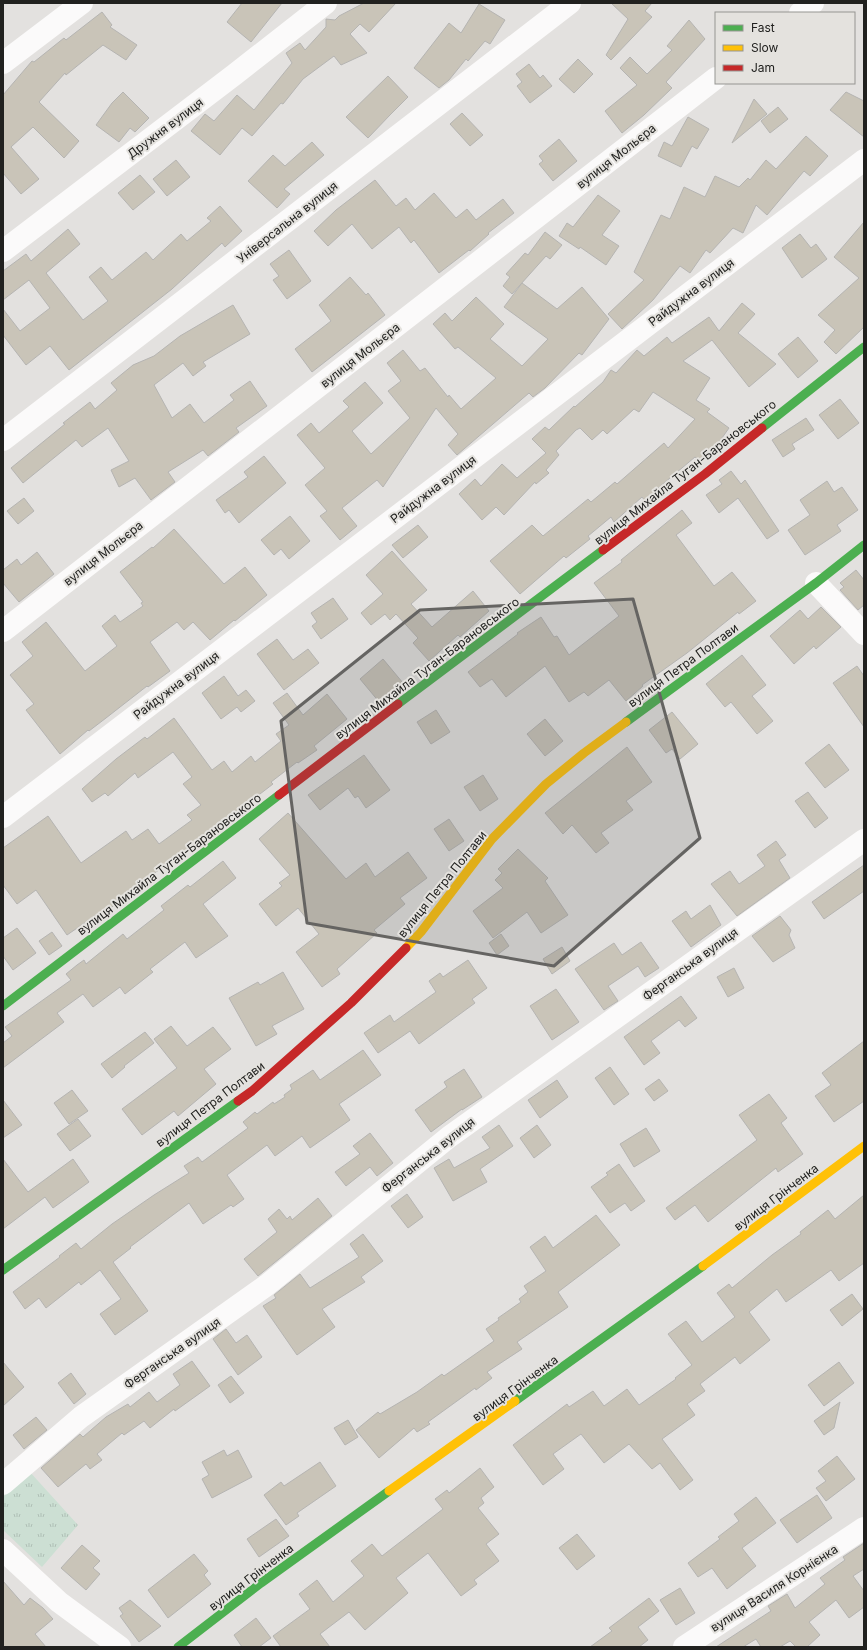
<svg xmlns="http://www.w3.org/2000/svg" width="867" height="1650" viewBox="0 0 867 1650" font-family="Inter,sans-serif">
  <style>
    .grass { fill: url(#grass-tufts) }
    .building { fill: #c9c4b8; stroke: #b5b4b2 }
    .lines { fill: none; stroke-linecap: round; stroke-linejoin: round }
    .street { stroke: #fbfafa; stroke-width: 22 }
    .fast { stroke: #4caf50; stroke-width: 9 }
    .slow { stroke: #ffc107; stroke-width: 9 }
    .jam { stroke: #c62828; stroke-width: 9 }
    .marked { fill: #656462; fill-opacity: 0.2; stroke: #656462; stroke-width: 3; stroke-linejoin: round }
    .labels { text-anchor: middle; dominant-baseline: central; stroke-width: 4; stroke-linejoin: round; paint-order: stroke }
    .street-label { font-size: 12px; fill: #21211f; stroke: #e4e2de }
  </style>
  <defs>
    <pattern id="grass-tufts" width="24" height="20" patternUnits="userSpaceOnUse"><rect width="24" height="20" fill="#ccdfd3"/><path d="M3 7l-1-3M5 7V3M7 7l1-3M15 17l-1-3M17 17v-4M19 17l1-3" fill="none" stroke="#afbfb5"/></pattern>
  </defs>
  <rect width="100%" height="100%" fill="#e3e1df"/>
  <path class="grass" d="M29 1471 78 1525 42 1567 3 1530V1497Z"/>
  <path class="building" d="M242 3H282L251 42 227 22Z
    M364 3H396L369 32 360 24 350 34 367 53 341 65 334 56 303 79 283 104 281 103 252 136 242 128 220 155 191 131 205 114 214 121 237 95 254 110 292 63 286 53 300 43 305 50 326 27V19L335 20 339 16Z
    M611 3H652L645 11 652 17 611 60 606 55 628 19Z
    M479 4 505 20 490 44 485 41 468 61 466 59 449 80 439 88 414 68 449 23 461 33Z
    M102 12 112 25 110 27 137 45 126 60 103 45 66 75 65 73 39 102 79 141 64 158 33 127 11 147 39 179 21 194 3 173V95L32 61 34 62 64 38 66 40Z
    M689 20 705 39 666 82 672 88 644 115 622 133 605 111 637 85 620 68 630 57 647 74 672 50 667 46Z
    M578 59 593 74 574 93 559 79Z
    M529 64 540 78 543 75 552 86 530 103 517 86 522 82 516 74Z
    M388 76 408 97 390 115 368 138 346 117Z
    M123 92 149 118 135 132 130 128 119 142 96 125 112 103Z
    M846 92 864 101V137L830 110Z
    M754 99 767 114 732 143Z
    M778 107 788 119 770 133 761 121Z
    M462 113 483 135 470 146 450 124Z
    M688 117 709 129 697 149 692 146 681 167 658 156 664 142 672 146Z
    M806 136 828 156 810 176 804 171 767 215 756 205 743 233 733 228 710 253 706 250 690 273 680 266 653 300 622 329 608 314 644 280 634 272 661 215 670 219 684 187 705 197 715 176 739 187 748 178 750 180 766 160 776 169Z
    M559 139 577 161 553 181 539 164 543 161 539 156Z
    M312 142 324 155 284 189 290 194 277 208 248 181 273 155 285 166Z
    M176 160 190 177 167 196 153 179Z
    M140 175 155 192 133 210 118 193Z
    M375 180 396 206 406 198 415 210 434 193 456 218 467 209 476 220 503 199 514 213 488 233 489 234 470 251 469 250 439 273 414 240 411 243 399 227 372 249 352 224 328 246 314 231 336 210Z
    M598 195 620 211 602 235 619 246 606 265 580 247 579 249 559 236 567 223 573 227Z
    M220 206 242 231 225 247 222 243 172 289 69 370 50 346 26 365 3 335V309L20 331 50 308 29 280 3 300V271L26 254 31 261 68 229 80 244 46 273 83 320 108 301 89 277 101 267 112 280 146 252 153 260 181 234 187 241 211 221 207 218Z
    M864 222V327L836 354 824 342 835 330 818 315 859 278 834 257Z
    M545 232 562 245 550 259 546 256 512 294 503 286 510 277 506 274 525 253 528 255Z
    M800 234 811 248 816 244 827 259 802 278 782 248Z
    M289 250 311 281 287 299 273 280 279 276 270 264Z
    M350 277 366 295 368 293 385 315 312 372 295 349 331 321 319 305Z
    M522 283 557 309 582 287 609 319 582 355 579 353 545 388 533 397 529 393 457 455 448 445 458 434 436 408 383 487 377 480 342 508 357 526 340 540 320 516 327 511 305 485 325 468 297 435 311 423 319 433 349 407 343 401 365 382 383 403 352 431 371 454 410 418 388 391 401 381 387 363 403 350 420 371 425 368 448 397 449 395 461 409 496 378 458 347 455 349 433 324 445 313 452 321 476 297 504 324 490 339 522 366 548 339 504 307Z
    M742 303 755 314 738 333 776 364 749 387 712 340 683 361 710 378 696 400 710 409 707 412 729 428 717 445 716 444 700 461 695 457 657 489 659 491 646 502 642 497 614 522 611 517 588 536 590 539 566 558 564 556 520 594 490 561 532 525 543 536 588 499 591 502 615 482 617 484 664 443 668 448 695 419 653 392 639 412 634 409 607 434 603 430 592 440 580 428 576 430 556 451 559 455 546 470 549 473 536 484 535 482 504 515 496 507 482 520 459 494 475 479 481 486 502 464 517 478 546 453 532 439 545 427 549 430 574 406 575 407 603 382 611 370 616 373 637 350 644 356 667 337 672 343 709 317 719 331Z
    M233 305 250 334 203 362 206 366 193 376 183 363 154 385 172 418 190 404 204 423 234 400 230 395 250 381 267 406 236 428 239 432 208 456 203 450 168 472 175 482 151 500 135 478 119 487 111 470 129 461 108 428 82 447 76 440 23 483 11 468 65 424 63 423 90 402 95 409 117 390 111 383 133 365 154 356 180 336Z
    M798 337 818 361 798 378 778 354Z
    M840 399 859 423 838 439 819 415Z
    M806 418 814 430 792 444 795 449 783 457 772 440Z
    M264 456 286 483 239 523 229 510 225 513 216 500 248 477 244 472Z
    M731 471 741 484 745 480 779 531 767 539 738 498 719 513 706 495 722 484 719 480Z
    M827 481 834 492 842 487 858 510 837 525 841 531 805 555 788 530 810 515 800 500Z
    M24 498 34 511 18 524 7 511Z
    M682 510 692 523 676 535 714 586 732 572 756 601 739 614 738 612 687 653 642 685 643 686 626 701 609 680 588 696 584 692 569 702 545 666 506 697 492 679 480 687 468 672 518 634 517 633 541 617 554 637 557 636 569 655 619 616 594 583 622 562 621 560Z
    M290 516 310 541 289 559 281 549 274 555 261 540Z
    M418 525 428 537 403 558 392 545Z
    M174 529 224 584 245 567 267 595 235 621 234 620 210 640 193 622 184 630 177 622 150 642 170 671 148 687 147 686 106 718 89 731 88 730 60 754 26 710 34 704 10 675 33 656 22 642 46 622 85 671 117 646 102 626 115 615 120 622 143 606 141 603 143 602 120 572 152 547 153 548Z
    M392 551 427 590 411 604 432 627 473 591 489 611 460 637 458 635 429 661 413 643 418 638 396 614 390 620 385 614 371 625 361 613 383 594 366 575Z
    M37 552 54 574 19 602 3 583V570L17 559 21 565Z
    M856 570 864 580V605L858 610 840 590 844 587 840 583Z
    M333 598 348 619 321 639 312 626 317 622 311 613Z
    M821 607 841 627 816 649 814 646 794 664 770 636 800 610 808 619Z
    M277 639 293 660 308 649 319 663 284 690 257 654Z
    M742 655 766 685 752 696 773 721 757 734 731 702 725 707 706 684Z
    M383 659 403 683 380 703 360 679Z
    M857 666 864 676V727L833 683Z
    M224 676 238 696 246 690 255 701 241 712 237 707 221 719 202 693Z
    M287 693 303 715 327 694 347 719 314 746 317 750 298 763 297 762 271 782 273 784 178 857 125 893 127 896 101 915 99 913 67 935 36 890 17 904 3 885V848L48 816 81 863 126 831 132 840 148 829 159 844 192 820 187 815 201 805 183 784 192 777 173 752 138 778 135 773 108 796 105 793 92 802 82 789 116 759 145 737 147 739 174 718 212 770 224 761 232 772 251 756 255 762 281 741 276 734 289 725 273 703Z
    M436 710 450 732 431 744 417 722Z
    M672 712 698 744 680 759 672 749 666 753 649 730Z
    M545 719 563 741 545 756 527 734Z
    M829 744 849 770 825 788 805 763Z
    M627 747 652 782 626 801 633 810 601 833 609 843 596 853 572 825 563 834 545 813Z
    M364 755 390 790 366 808 358 796 355 798 348 788 320 810 308 795Z
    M483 775 498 799 480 811 464 787Z
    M808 792 828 818 815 828 795 801Z
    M288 813 346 879 366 863 375 877 408 852 427 878 400 898 405 904 374 930 377 933 337 969 340 974 322 987 296 952 319 934 298 908 276 926 259 904 282 886 279 883 290 875 259 839Z
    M449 819 464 841 449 851 434 829Z
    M776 841 786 855 779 860 790 878 737 916 711 884 730 871 739 884 765 866 757 855Z
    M518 849 548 878 545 881 568 915 541 933 527 912 493 938 473 911 503 888 495 880 502 873 498 869Z
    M223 861 236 878 203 904 228 936 196 958 185 942 150 969 153 972 125 994 120 987 93 1007 83 994 57 1013 64 1022 3 1068V1043L12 1036 5 1027 71 980 66 974 77 965 84 960 86 964 123 934 127 939 164 910 161 906 188 885 190 887Z
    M864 865V891L824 919 812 902Z
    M710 905 721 925 691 947 672 921 686 911 691 919Z
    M780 916 791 930 789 935 795 948 773 962 752 936Z
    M17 928 36 953 13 970 3 956V938Z
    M52 932 62 946 49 955 39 941Z
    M501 934 509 946 497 955 489 943Z
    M641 942 659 968 645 977 638 966 608 986 618 1001 604 1010 575 969 614 943 622 955Z
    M562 947 570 961 552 974 543 959Z
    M468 960 487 988 472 999 475 1003 419 1044 410 1031 378 1053 364 1033 390 1015 394 1022 436 992 429 981 440 973 443 977Z
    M734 968 744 988 728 997 717 977Z
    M283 972 304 1009 272 1026 277 1034 256 1046 229 998 258 982 260 985Z
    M556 989 579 1022 552 1040 530 1006Z
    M681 996 697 1018 685 1027 679 1020 651 1041 660 1053 644 1065 624 1037Z
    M171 1026 187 1046 213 1027 231 1049 204 1069 216 1084 178 1116 174 1111 142 1135 122 1109 177 1068 154 1039Z
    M145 1032 154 1043 124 1066 125 1067 112 1078 101 1064Z
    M864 1041V1101L834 1122 815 1096 831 1085 822 1073Z
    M363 1050 381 1075 339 1104 350 1120 310 1148 302 1136 275 1156 267 1145 227 1175 244 1199 233 1207 231 1205 203 1224 189 1203 130 1247 131 1248 113 1262 148 1311 115 1335 100 1314 121 1299 100 1270 81 1285 79 1282 46 1308 39 1298 25 1309 13 1292 60 1257 59 1256 76 1243 81 1249 112 1224 154 1195 189 1173 184 1166 198 1157 202 1162 248 1128 243 1122 255 1112 257 1114 273 1102 274 1104 285 1097 284 1095 292 1089 290 1085 313 1070 320 1080Z
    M610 1067 629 1094 614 1105 595 1078Z
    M464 1069 482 1097 462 1110V1109L431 1132 415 1110 447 1087 444 1082Z
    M659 1079 668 1091 654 1101 645 1089Z
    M557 1080 568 1097 540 1118 528 1100Z
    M72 1090 88 1111 69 1124 54 1103Z
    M769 1094 787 1118 781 1123 803 1154 778 1172 776 1168 708 1222 695 1205 675 1220 666 1208 757 1140 739 1115Z
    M3 1100 22 1125 3 1138Z
    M78 1119 91 1136 70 1151 57 1134Z
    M499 1125 513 1146 480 1169 487 1182 453 1201 434 1168 449 1159 454 1168 490 1148 482 1137Z
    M537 1125 551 1145 534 1158 520 1138Z
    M646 1128 660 1151 634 1167 620 1144Z
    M370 1133 393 1163 377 1176 370 1167 346 1186 335 1172 360 1154 353 1146Z
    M3 1159 28 1192 73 1159 89 1182 53 1208 45 1197 3 1229Z
    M619 1164 645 1201 631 1211 625 1203 610 1213 591 1187 608 1175 606 1173Z
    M407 1194 423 1217 408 1228 391 1206Z
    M864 1195V1263L839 1281 831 1270 786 1302 777 1289 749 1312 770 1340 740 1364 735 1357 700 1384 705 1391 687 1404 695 1415 662 1439 693 1480 680 1490 660 1463 652 1469 629 1444 604 1463 581 1434 553 1454 564 1469 543 1485 513 1445 567 1404 569 1407 593 1391 604 1406 627 1389 639 1405 676 1379 675 1378 692 1365 668 1334 686 1321 702 1342 735 1317 717 1293 729 1284 732 1288 772 1255 801 1234 800 1232 828 1210 835 1219Z
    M318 1198 332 1216 258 1276 244 1259 277 1232 268 1219 279 1209 287 1219 290 1216 292 1220Z
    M596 1215 620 1245 558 1292 568 1307 517 1342 522 1349 487 1372 492 1378 476 1390 475 1388 428 1422 430 1424 417 1432 414 1428 379 1458 356 1430 378 1412 380 1414 417 1392 442 1374 444 1376 494 1341 486 1329 499 1320 498 1318 521 1302 519 1299 528 1292 524 1286 546 1271 530 1247 545 1236 553 1248Z
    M363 1234 383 1261 361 1277 365 1282 322 1309 335 1327 297 1355 263 1306 276 1298 274 1295 300 1274 310 1288 359 1257 350 1244Z
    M852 1294 863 1309 842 1326 830 1310Z
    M226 1329 236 1343 247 1335 262 1357 238 1375 213 1339Z
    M192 1361 210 1386 175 1411 174 1409 150 1428 144 1421 124 1435 122 1433 97 1454 102 1460 90 1469 86 1464 58 1487 41 1468 80 1434 83 1437 106 1417 128 1404 130 1407 149 1392 157 1402 180 1385 173 1374Z
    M3 1362 24 1387 3 1406Z
    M839 1362 854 1383 824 1406 808 1385Z
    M71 1373 86 1394 74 1404 58 1383Z
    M231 1376 244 1393 230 1403 218 1385Z
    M840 1402 834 1428 824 1435 814 1421Z
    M36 1417 47 1430 24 1449 13 1435Z
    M348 1420 358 1437 345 1445 334 1428Z
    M224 1450 227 1456 238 1450 252 1477 212 1498 202 1479 209 1475 202 1462Z
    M837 1456 855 1479 826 1501 816 1488 826 1481 818 1471Z
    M320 1462 336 1486 297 1513 299 1516 286 1525 264 1495 281 1482 284 1486Z
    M480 1468 494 1487 481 1498 484 1503 478 1508 499 1534 486 1544 499 1561 474 1580 477 1584 461 1596 428 1553 396 1578 408 1593 365 1630 349 1612 320 1634 330 1647H281L273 1636 310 1609 299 1594 317 1580 333 1602 364 1576 351 1561 372 1544 382 1556 443 1509 435 1499 447 1490 449 1493Z
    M817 1495 832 1518 797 1543 780 1520Z
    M756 1497 776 1523 742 1548 756 1566 727 1589 712 1568 698 1577 688 1563 720 1539 718 1537 739 1521 734 1514Z
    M276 1519 289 1536 259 1557 247 1539Z
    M577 1534 595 1556 577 1570 559 1548Z
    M864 1543V1569L853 1576 864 1591V1607L849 1618 836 1600 809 1622 820 1635 807 1647H796L790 1641 780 1647H761L756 1639 743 1647H716L771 1611 768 1606 787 1594 795 1608 825 1584 820 1578 845 1560 843 1557Z
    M82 1545 100 1561 93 1568 100 1574 86 1590 61 1568Z
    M194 1554 208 1571 204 1575 211 1584 168 1618 148 1590Z
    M3 1581 24 1605 30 1598 43 1608 53 1619 35 1634 46 1647H3Z
    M680 1588 695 1613 676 1625 660 1600Z
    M649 1598 659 1611 638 1627 648 1640 639 1647H590L612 1631 609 1628Z
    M130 1600 161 1626 139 1642 120 1616 123 1614 119 1608Z
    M256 1618 271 1638 259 1647H242L234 1635Z"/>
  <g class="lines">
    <path class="street" d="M800 13 813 3
      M3 63 82 3
      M3 251 234 75 326 3
      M3 440 570 3
      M816 583 864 634
      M3 631 716 78
      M3 817 864 160
      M3 1484 81 1417 267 1285 449 1137 864 840
      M3 1550 59 1602 120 1647
      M684 1647 864 1528"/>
    <path class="fast" d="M762 428 864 347
      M398 704 603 550
      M626 722 816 583 864 545
      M3 1006 279 795
      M3 1270 238 1101
      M515 1401 703 1266
      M178 1647 261 1583 389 1491"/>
    <path class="slow" d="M406 948 421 932 492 839 546 784 584 753 626 722
      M703 1266 864 1146
      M389 1491 515 1401"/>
    <path class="jam" d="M603 550 705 474 762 428
      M279 795 398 704
      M238 1101 252 1091 351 1003 406 948"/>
  </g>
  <path class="marked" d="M633 599 700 838 554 966 307 923 281 721 420 610Z"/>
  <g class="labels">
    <g class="street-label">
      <text transform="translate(165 128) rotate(-37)">Дружня вулиця</text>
      <text transform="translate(616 156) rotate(-38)">вулиця Мольєра</text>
      <text transform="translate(287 222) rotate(-38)">Універсальна вулиця</text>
      <text transform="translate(691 292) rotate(-37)">Райдужна вулиця</text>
      <text transform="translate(360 355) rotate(-38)">вулиця Мольєра</text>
      <text transform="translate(685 472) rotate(-38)">вулиця Михайла Туган-Барановського</text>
      <text transform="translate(433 489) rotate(-37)">Райдужна вулиця</text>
      <text transform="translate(103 553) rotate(-38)">вулиця Мольєра</text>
      <text transform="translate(683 665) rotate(-36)">вулиця Петра Полтави</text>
      <text transform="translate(427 668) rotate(-37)">вулиця Михайла Туган-Барановського</text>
      <text transform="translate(176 685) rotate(-37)">Райдужна вулиця</text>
      <text transform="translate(169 864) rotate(-37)">вулиця Михайла Туган-Барановського</text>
      <text transform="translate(442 884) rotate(-51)">вулиця Петра Полтави</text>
      <text transform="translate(690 964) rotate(-36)">Ферганська вулиця</text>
      <text transform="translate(210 1104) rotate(-37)">вулиця Петра Полтави</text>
      <text transform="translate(428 1155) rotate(-38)">Ферганська вулиця</text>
      <text transform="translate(776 1197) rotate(-37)">вулиця Грінченка</text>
      <text transform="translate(172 1353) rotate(-35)">Ферганська вулиця</text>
      <text transform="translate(515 1388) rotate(-36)">вулиця Грінченка</text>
      <text transform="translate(251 1577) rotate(-37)">вулиця Грінченка</text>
      <text transform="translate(774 1588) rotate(-33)">вулиця Василя Корнієнка</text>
    </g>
  </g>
  <rect width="867" height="1650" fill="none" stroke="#21211f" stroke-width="8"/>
  <rect x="715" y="12" width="140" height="72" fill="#e4e2de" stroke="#969592"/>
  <rect x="723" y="25" width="20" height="6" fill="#4caf50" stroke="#969592"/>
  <text x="751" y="32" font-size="12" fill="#21211f">Fast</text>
  <rect x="723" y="45" width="20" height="6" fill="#ffc107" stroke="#969592"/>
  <text x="751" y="52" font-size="12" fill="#21211f">Slow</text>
  <rect x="723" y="65" width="20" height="6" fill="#c62828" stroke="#969592"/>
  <text x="751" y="72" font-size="12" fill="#21211f">Jam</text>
</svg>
